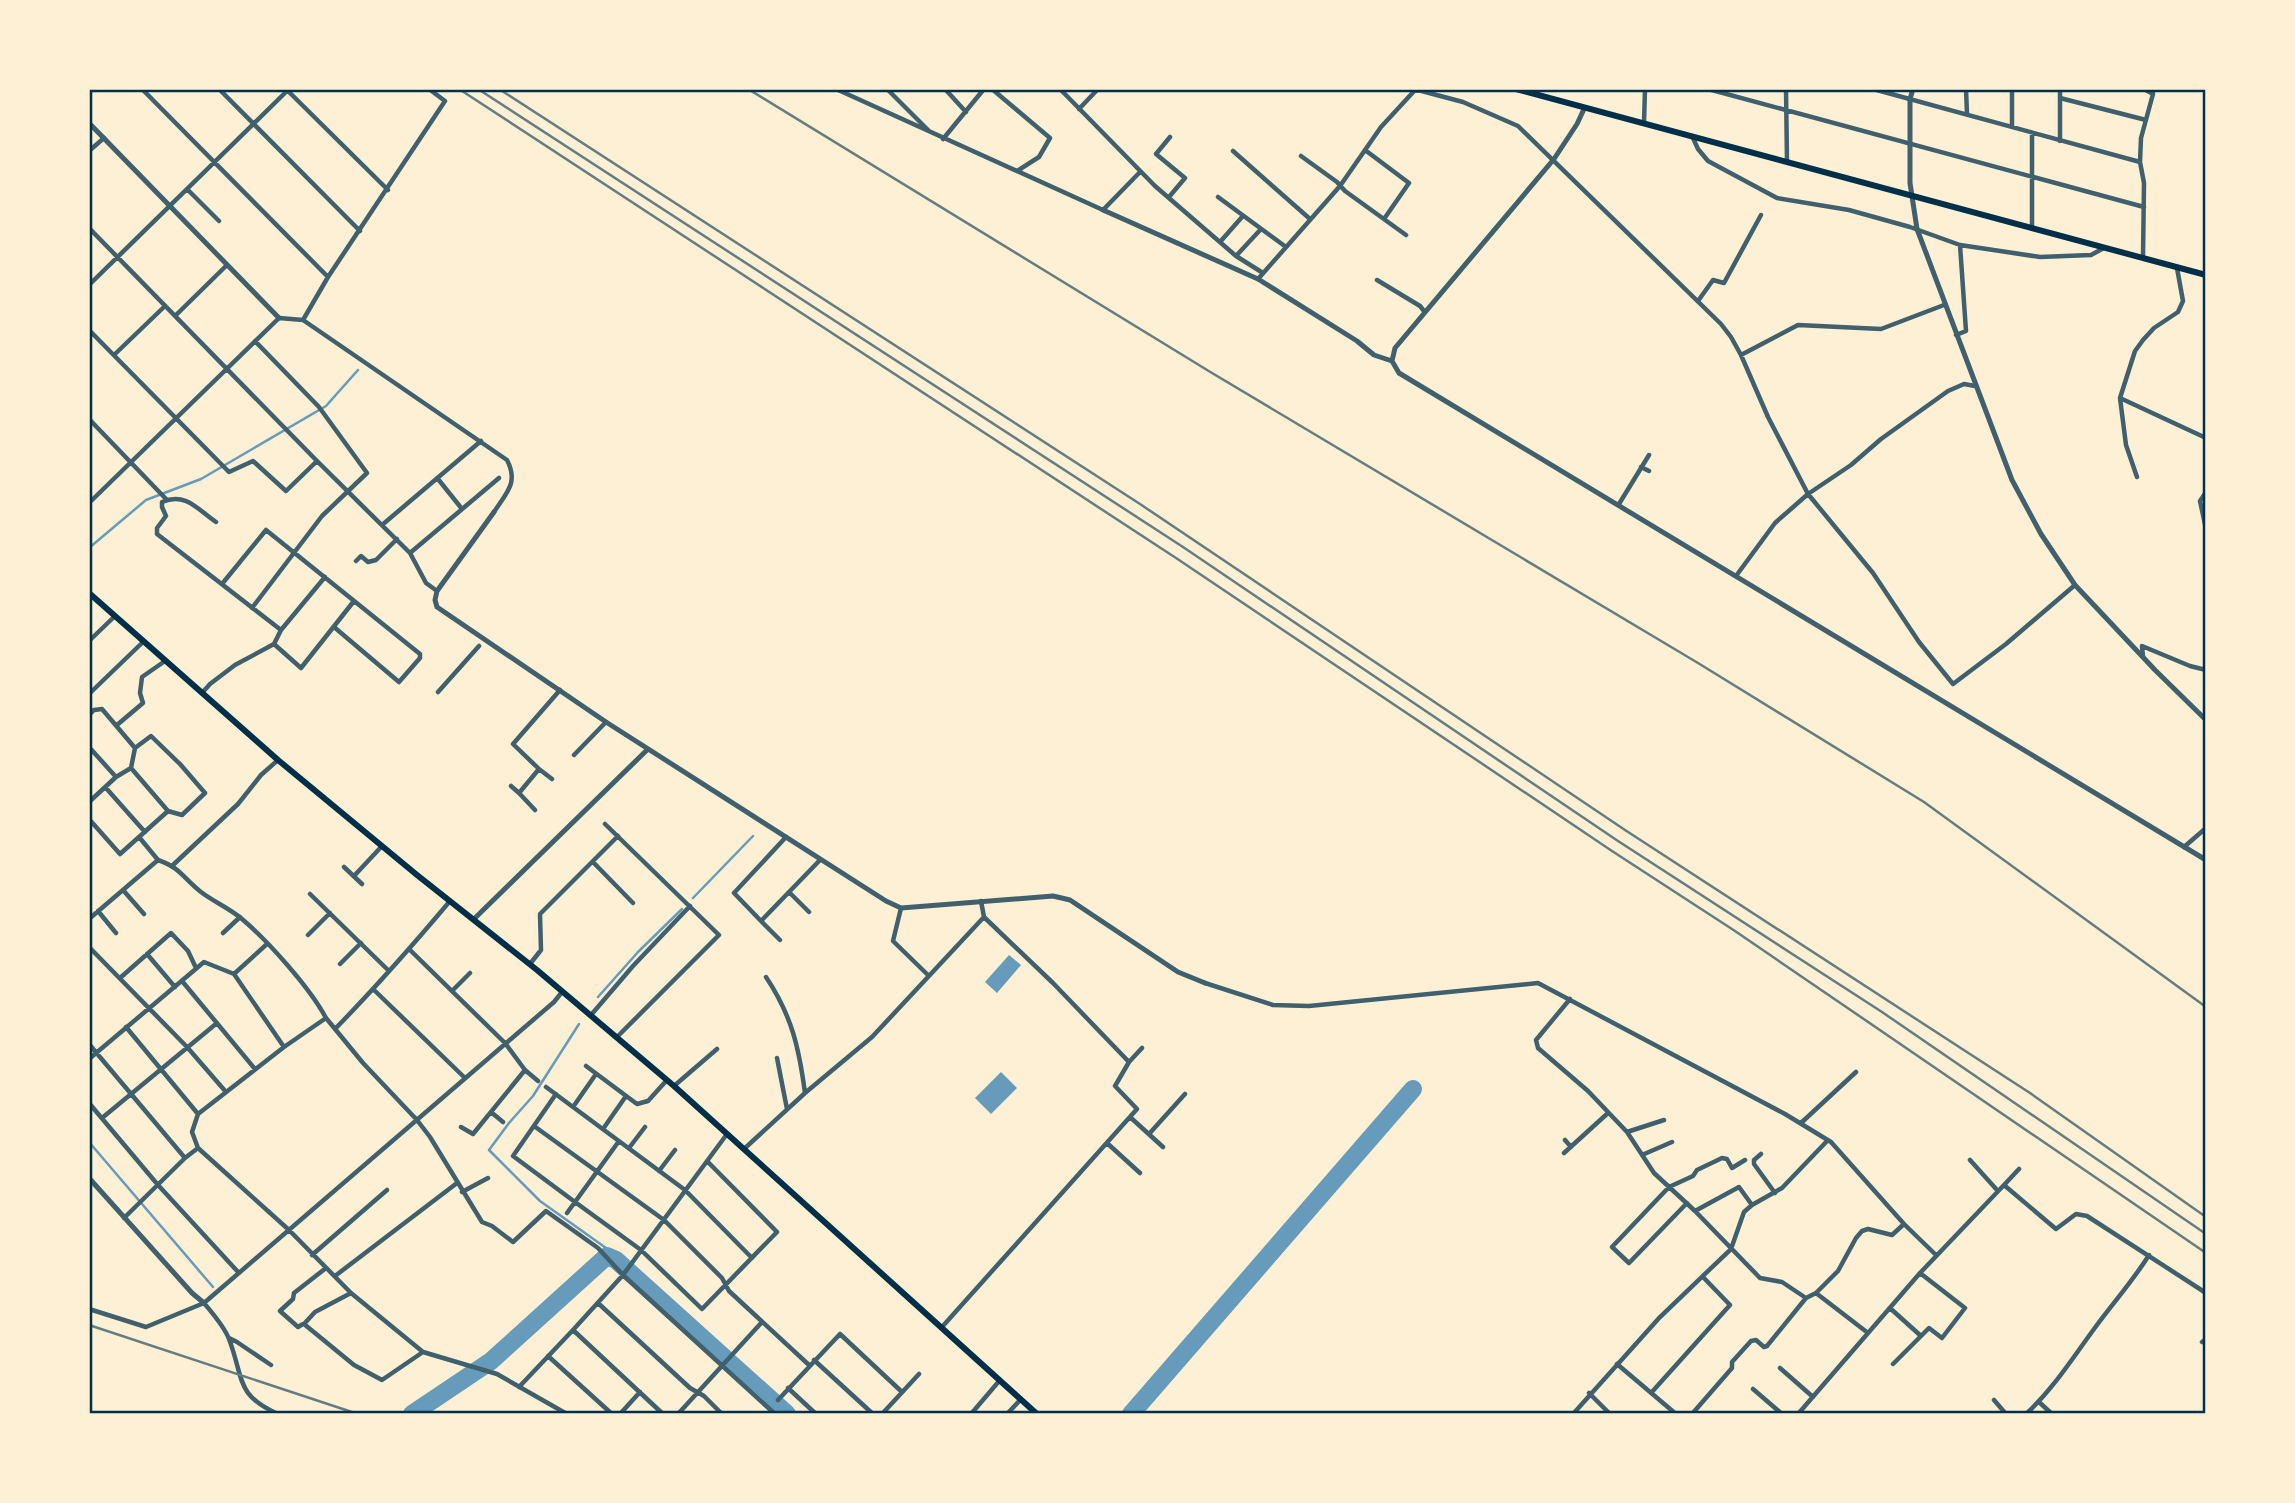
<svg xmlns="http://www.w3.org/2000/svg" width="2295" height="1503" viewBox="0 0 2295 1503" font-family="Rubik,sans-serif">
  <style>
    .water { fill: #669bbc }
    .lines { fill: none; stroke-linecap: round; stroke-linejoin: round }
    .stream { stroke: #669bbc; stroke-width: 2.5 }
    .river { stroke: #669bbc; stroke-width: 18 }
    .minor { stroke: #3f606c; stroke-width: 4.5 }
    .tertiary { stroke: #3f606c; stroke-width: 5 }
    .primary { stroke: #003049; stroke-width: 6 }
    .rail { stroke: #657d81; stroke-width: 2.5 }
    .neatline { fill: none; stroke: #003049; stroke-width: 2.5 }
  </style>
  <rect width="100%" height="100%" fill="#fdf0d5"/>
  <path class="water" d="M1009 955 1021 965 997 993 985 982Z
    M1001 1072 1017 1088 991 1114 975 1098Z"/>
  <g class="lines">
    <path class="stream" d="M89 548 146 500 201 479 326 406 358 370
      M693 898 753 836
      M598 997 638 952 682 909
      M579 1024 533 1096 509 1123 489 1150 540 1201 606 1248 607 1256
      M89 1142 213 1287"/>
    <path class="river" d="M412 1414 491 1361 607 1256 616 1260 787 1414
      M1131 1414 1413 1089"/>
    <path class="minor" d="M142 89 328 277
      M219 89 360 231
      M286 89 388 190
      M429 89 445 101 328 277 303 320 507 460C519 483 506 493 494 512
      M836 89 1103 210 1140 172
      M887 89 929 131
      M945 89 966 112
      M992 89 1050 138 1039 157 1017 171
      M1060 89 1155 186 1236 256 1263 273
      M1414 89 1463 102 1518 126 1721 324 1731 337 1741 355 1768 417 1808 494 1873 573 1919 642 1953 684 2006 644 2075 585
      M1708 89 2144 207
      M1786 89 1787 162
      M1873 89 2140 162
      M1966 89 1967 114
      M2144 89 2153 94
      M2060 98 2146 120
      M1079 109 1098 89
      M1644 123 1645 89
      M2012 127V89
      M2032 133V229
      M1693 138 1698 149 1708 161 1777 198 1849 210 1910 227 1960 245 2040 257 2091 255 2104 248
      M943 139 984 89
      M2060 141V89
      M1365 150 1409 183 1384 219
      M89 151 104 138
      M1233 151 1310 219
      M1301 156 1337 182 1345 191 1406 235
      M187 189 219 221
      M1169 197 1185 178 1156 154 1170 137
      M1218 197 1286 247
      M89 228 317 461 410 553 426 583 437 591
      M1220 242 1242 217
      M1236 256 1261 229
      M2143 258 2144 183 2140 162 2141 138 2153 94 2152 89
      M1258 279 1340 186 1381 127 1416 89
      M1377 280 1420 306 1424 311
      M89 285 289 89
      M1698 301 1713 280 1724 283 1761 215
      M175 316 227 265
      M89 330 229 472 253 461 286 491 317 461
      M1956 335 1966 331 1960 245
      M114 355 165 306
      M1741 355 1798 325 1881 329 1944 305
      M2120 398 2206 438
      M89 419 167 500
      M1641 467 1649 471
      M2137 477 2126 445 2120 398 2135 351 2143 340 2154 328 2178 312 2183 301 2177 268
      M438 479 462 509
      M2206 492 2200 501 2206 529
      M89 503 279 318 303 320
      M1619 504 1649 455
      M216 522C197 509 186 492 162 502V507L166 516 157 528V534L281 630
      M382 525 481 441
      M410 553 499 478
      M356 561 361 556 368 562 376 560 397 539
      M1736 576 1775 523 1808 494 1851 465 1881 439 1948 391 1964 384 1975 386
      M222 584 266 530 420 654V658L399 682 334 627
      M252 608 322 516 367 473 319 407 255 341
      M89 641 115 616
      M274 644 301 668 354 601
      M2143 657 2142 646 2190 666 2206 670
      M438 692 479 646
      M202 693 210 684 235 665 274 644 281 630 325 577
      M89 694 143 642
      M89 715 94 710 102 709 135 748
      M117 725 143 703 140 693 142 677 165 661
      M89 747 116 777
      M574 755 606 722
      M131 768 168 811
      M539 769 552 779
      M511 786 519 793
      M106 788 145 832
      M89 802 116 777 131 768 135 748 151 736 180 764 205 793 182 815 168 811 120 854 89 819
      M535 810 519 793 539 769 513 744 560 690
      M605 824 719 935 617 1037
      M139 837 158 860
      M786 837 734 893 761 921 820 860
      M2184 847 2206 828
      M593 862 633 903
      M173 865 238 804 261 775 278 760
      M344 867 362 884
      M354 876 382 846
      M123 890 144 914
      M789 892 809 912
      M310 894 388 970
      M901 908 893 941 929 976
      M98 911 116 933
      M89 919 158 860C181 868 183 878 201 892 214 902 229 908 242 919 268 941 310 988 326 1018L363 1063 417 1120 430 1137 482 1222 492 1226 513 1242 546 1211 598 1248 623 1275 775 1414
      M761 921 780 940
      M223 933 240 917
      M308 935 330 913
      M89 947 187 1047 226 1092
      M409 949 505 1043 525 1070 538 1081
      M147 954 175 987
      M340 964 361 943
      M530 964 541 950 540 914 618 836
      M234 974 267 944
      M766 977C792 1016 799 1048 805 1093
      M120 978 171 933 188 951 196 968
      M182 981 255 1069
      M1205 983 1273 1005 1309 1006 1538 983 1785 1114 1831 1142 1904 1224 1936 1255
      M373 989 465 1078
      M452 991 470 973
      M1570 999 1536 1040 1538 1048 1588 1091 1627 1132 1654 1173 1695 1211 1760 1278 1782 1282 1806 1298
      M591 1015 633 966 690 906
      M326 1018 284 1047 198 1114 192 1132 198 1148 289 1230 351 1293 423 1352 497 1374 567 1414
      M126 1027 198 1114
      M335 1029C375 988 413 945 450 901
      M89 1044 185 1158
      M777 1058 787 1109
      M89 1059 204 962 234 974 284 1047
      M1129 1062 1142 1048
      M586 1066 637 1104 648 1101 667 1080
      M674 1086 717 1049
      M546 1087 685 1190 752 1258
      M556 1094 513 1156 575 1202 619 1141
      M89 1103 158 1185 239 1273
      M573 1107 596 1074
      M491 1112 503 1122
      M1130 1117 1163 1147
      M102 1118 217 1023
      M1801 1123 1856 1072
      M534 1126 664 1220 722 1278 729 1291 809 1365
      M461 1127 473 1134 525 1070
      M603 1129 626 1096
      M1627 1132 1664 1120
      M1149 1134 1185 1094
      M1565 1140 1571 1147
      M1107 1143 1140 1173
      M629 1148 645 1127
      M744 1149 805 1093 872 1037 984 917 981 901
      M1564 1153 1608 1113
      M1761 1154 1754 1160V1164L1775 1193
      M1642 1155 1672 1142
      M1970 1160 1997 1190
      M659 1171 675 1150
      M2004 1185 2019 1169
      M462 1192 488 1178
      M1687 1203 1629 1263 1612 1247 1669 1187 1693 1176 1697 1170 1722 1158 1727 1159 1732 1168 1745 1160
      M1695 1211 1739 1187 1752 1205
      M567 1213 575 1202 641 1250 702 1309 777 1232 707 1161
      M124 1218 185 1158 198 1148
      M312 1255 387 1190
      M335 1276 457 1183
      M351 1293 315 1312 304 1324 354 1365 382 1380 423 1352
      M1816 1293 1868 1333
      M204 1303C213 1314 224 1326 229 1339 244 1378 235 1395 278 1414
      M598 1303 690 1388 704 1396 722 1414
      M89 1309 146 1327 204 1303 554 1002 562 992
      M1891 1309 1921 1336
      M303 1324 298 1327 280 1311 293 1299 294 1293 326 1268
      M942 1327 1137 1109 1115 1086 1129 1062 1053 983 984 917
      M573 1330 663 1414
      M229 1338 237 1342 271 1365
      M2202 1342 2206 1339
      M548 1356 612 1414
      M814 1360 873 1414
      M1617 1364 1676 1414
      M1893 1364 1929 1328 1942 1338 1965 1308 1920 1273
      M1780 1368 1813 1397
      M519 1387 573 1330 623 1275 727 1134
      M788 1388 816 1414
      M1753 1389 1782 1414
      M1589 1393 1610 1414
      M1651 1393 1730 1305 1703 1277
      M778 1400 840 1334 902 1392
      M1994 1400 2006 1414
      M2039 1402 2052 1414
      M620 1414 640 1392
      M678 1414 762 1322
      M882 1414 919 1374
      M971 1414 1000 1380
      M1007 1414 1021 1399
      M1573 1414 1660 1317 1731 1249 1744 1212 1752 1205 1782 1188 1828 1140
      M1692 1414 1732 1368V1362L1751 1341 1756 1340 1764 1347 1767 1346 1806 1298 1816 1293 1838 1271 1856 1238 1862 1231 1868 1229 1892 1235 1904 1224
      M1798 1414 1920 1273 2004 1185 2056 1229 2076 1214 2087 1216 2206 1293
      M2026 1414C2053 1389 2072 1359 2094 1329 2112 1304 2133 1281 2149 1255"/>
    <path class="tertiary" d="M1913 89 1910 99V183L1917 229 2012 480 2041 534 2075 585 2155 670 2206 720
      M1584 109 1577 124 1554 159 1395 348 1392 361 1399 373 2206 860
      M89 123 279 318
      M1103 210 1258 279 1357 341 1374 355 1392 361
      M494 512 437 591 435 600 437 607 606 722 886 901 901 908 1053 896 1070 900 1178 972 1205 983
      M474 919 648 749
      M89 1178 192 1293 204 1303"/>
    <path class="primary" d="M1516 89 2206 275
      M89 593 278 760 417 875 537 970 674 1086 1037 1414"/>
    <path class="rail" d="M459 89 1176 558 1612 851 1735 931 2206 1253
      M478 89 1183 547 1618 841 1882 1012 2206 1234
      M499 89 1140 504 1625 830 2030 1093 2206 1217
      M748 89 1212 373 1698 663 1924 802 2206 1007
      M89 1325 358 1414"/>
  </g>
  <rect width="2295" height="1503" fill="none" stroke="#fdf0d5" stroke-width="182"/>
  <rect x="91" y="91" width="2113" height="1321" class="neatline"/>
</svg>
